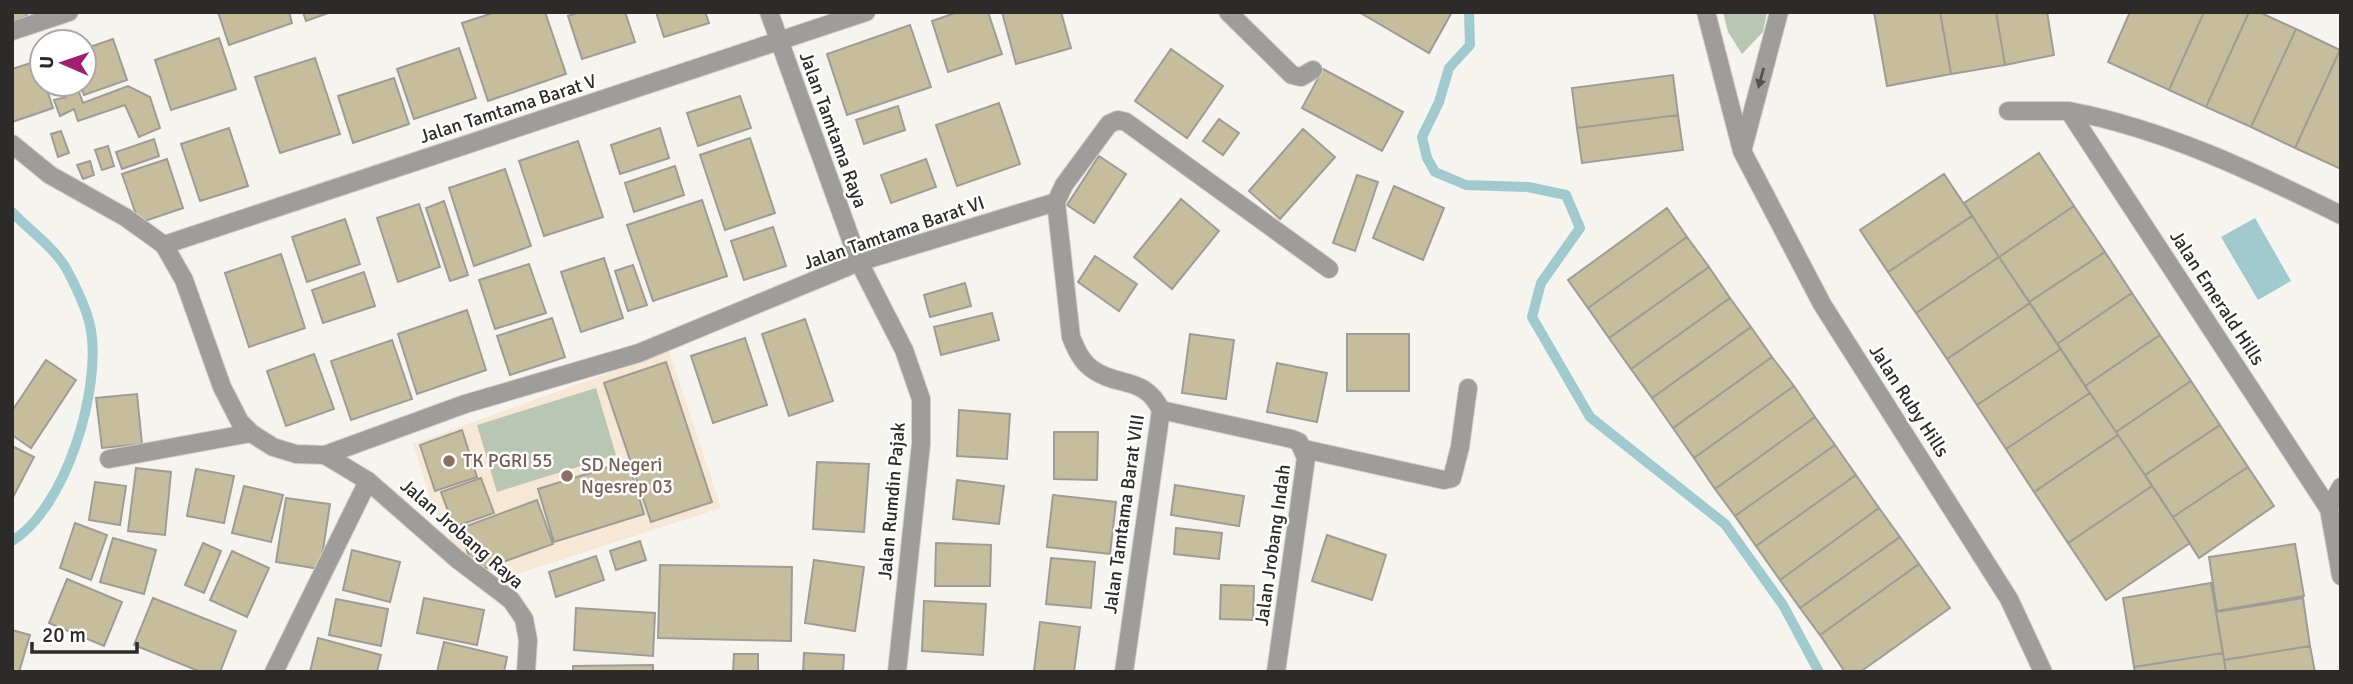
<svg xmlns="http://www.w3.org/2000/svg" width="2353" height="684" viewBox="0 0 2353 684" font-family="Signika,sans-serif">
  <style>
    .education { fill: #f7e7d5 }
    .green { fill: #b9c6b3 }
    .water { fill: #a0cace }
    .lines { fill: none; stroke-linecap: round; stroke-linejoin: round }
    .stream { stroke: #a0cace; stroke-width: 10 }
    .building { fill: #c6bd9d; stroke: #9e9c97; stroke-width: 2 }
    .minor-casing { stroke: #d1d0cb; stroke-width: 20 }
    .tertiary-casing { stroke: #d1d0cb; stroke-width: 20 }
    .minor { stroke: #9f9c9c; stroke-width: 18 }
    .tertiary { stroke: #9f9c9c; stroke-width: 18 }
    .oneway { fill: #545351 }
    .education-dot { fill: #8d6e63; stroke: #fff; stroke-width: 2.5 }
    .labels { text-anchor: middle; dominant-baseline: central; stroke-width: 5; stroke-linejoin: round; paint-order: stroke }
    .street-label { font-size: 19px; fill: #2c2b29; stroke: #fff }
    .education-label { font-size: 19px; fill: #785e54; stroke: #fff; text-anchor: start }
  </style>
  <rect width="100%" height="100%" fill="#f5f4ee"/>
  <path class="education" d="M669 351 721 508 499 580 495 570 471 578 433 506 413 444Z"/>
  <path class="green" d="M1723 12H1767L1763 32 1742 54 1728 32Z
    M596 388 616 455 497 492 477 425Z"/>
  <path class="water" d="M2255 218 2291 281 2258 300 2221 237Z"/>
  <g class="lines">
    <path class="stream" d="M1469 12 1470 45 1449 68 1439 102 1422 137 1427 158 1435 172 1466 185 1528 187 1566 195 1580 228 1541 283 1532 317 1590 417 1725 524 1783 605 1819 672
      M12 212C29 230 56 249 67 270 76 287 88 312 91 330 101 390 66 508 12 541"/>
  </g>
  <path class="building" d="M12 12H26L27 16 12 21Z
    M218 12H289L292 23 229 45Z
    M303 12H331L306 21Z
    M496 12H545L566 74 488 101 462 23Z
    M580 12H625L635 42 582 59 568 16Z
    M656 12H705L709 23 664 37Z
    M958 12H988L1002 54 948 72 932 21Z
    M1002 12H1061L1071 48 1016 64Z
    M1359 12H1452L1429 53Z
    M1874 12H1940L1951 74 1887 86Z
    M1940 12H1996L2005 65 1951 74Z
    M1996 12H2047L2054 55 2005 65Z
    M2130 12H2204L2169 90 2108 62Z
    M2204 12H2249L2206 107 2169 90Z
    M2249 12H2259L2296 29 2251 127 2206 107Z
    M910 25 931 87 847 115 827 54Z
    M2296 29 2340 50 2295 148 2251 127Z
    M219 38 236 89 171 110 155 60Z
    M113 39 127 80 84 95 80 84H84V49Z
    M459 48 476 98 414 119 397 69Z
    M1171 49 1223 86 1187 138 1135 101Z
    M2340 50H2341V169L2295 148Z
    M315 58 340 134 280 153 255 77Z
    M37 61 42 84H45L53 108 12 122V69Z
    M1323 69 1403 112 1382 151 1302 108Z
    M1673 75 1678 115 1577 128 1572 88Z
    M394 78 409 124 353 143 338 96Z
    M76 84 83 103 128 86 150 97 160 128 139 137 125 105 78 121 74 109 60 116 54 100 66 97 61 86Z
    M740 96 751 128 698 146 687 113Z
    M999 103 1020 164 957 186 936 125Z
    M898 106 905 130 864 144 856 120Z
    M1678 115 1683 150 1582 163 1577 128Z
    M1219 119 1239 133 1223 155 1203 141Z
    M229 128 248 186 200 201 181 144Z
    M660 128 669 158 620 174 611 145Z
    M1303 129 1335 157 1280 219 1249 191Z
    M61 131 69 153 58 157 51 134Z
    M750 138 775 213 725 230 700 155Z
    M154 139 159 156 122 169 116 152Z
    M578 141 603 217 544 236 519 161Z
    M108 146 114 166 102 170 95 150Z
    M2039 153 2074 206 1999 257 1964 203Z
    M1099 156 1126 174 1094 223 1067 205Z
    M167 159 183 208 139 223 122 174Z
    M926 159 936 187 891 203 881 175Z
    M90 161 94 175 83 179 77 165Z
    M675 166 684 195 634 212 625 183Z
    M505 169 531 246 474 266 449 188Z
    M1944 174 1972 216 1888 272 1860 230Z
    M1357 175 1378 182 1355 251 1333 243Z
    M1394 186 1444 208 1423 260 1373 238Z
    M1181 199 1219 231 1172 289 1134 257Z
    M702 200 727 276 653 301 627 225Z
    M444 201 468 275 450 281 426 208Z
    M419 204 440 267 398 282 377 218Z
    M2074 206 2105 252 2029 302 1999 257Z
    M1667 208 1687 237 1588 308 1568 280Z
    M1972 216 1999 257 1916 313 1888 272Z
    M345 219 360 264 307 282 292 237Z
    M773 227 786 266 744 280 731 241Z
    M1687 237 1709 267 1609 338 1588 308Z
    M2105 252 2132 293 2057 344 2029 302Z
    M281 254 305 328 249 347 225 273Z
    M1095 256 1137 284 1119 311 1078 282Z
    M1999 257 2030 303 1947 359 1916 313Z
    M604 258 623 318 581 332 561 272Z
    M529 264 546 313 495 329 479 280Z
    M633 265 647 305 628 311 615 271Z
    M1709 267 1730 298 1631 369 1609 338Z
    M364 272 375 306 323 323 312 290Z
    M965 283 971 306 930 317 924 295Z
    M2132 293 2160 335 2085 386 2057 344Z
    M1730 298 1751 327 1652 398 1631 369Z
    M2030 303 2061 349 1977 405 1947 359Z
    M467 310 486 370 417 394 398 334Z
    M992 313 999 340 941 355 934 327Z
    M552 318 565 357 510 375 497 336Z
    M805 319 833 401 789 416 762 334Z
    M1751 327 1772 357 1673 428 1652 398Z
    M1190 334 1234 340 1226 399 1182 393Z
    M1347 334H1409V391H1347Z
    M2160 335 2191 381 2116 432 2085 386Z
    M745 338 767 405 713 423 691 356Z
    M392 340 412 399 351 420 331 361Z
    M2061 349 2090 393 2006 449 1977 405Z
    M314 354 334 409 286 426 267 371Z
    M1772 357 1794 386 1694 458 1673 428Z
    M46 360 76 380 31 448 12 435V411Z
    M666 362 712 502 651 522 604 383Z
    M1277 363 1327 373 1317 422 1267 412Z
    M2191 381 2220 425 2145 475 2116 432Z
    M1794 386 1815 417 1715 489 1694 458Z
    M2090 393 2118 435 2034 492 2006 449Z
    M137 394 142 444 102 448 96 398Z
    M959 410 1010 414 1007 459 957 456Z
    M1815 417 1835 445 1735 516 1715 489Z
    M2220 425 2248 467 2173 517 2145 475Z
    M462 430 477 477 435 491 420 445Z
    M1054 432H1098L1097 480 1054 479Z
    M2118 435 2152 486 2068 543 2034 492Z
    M1835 445 1856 475 1756 546 1735 516Z
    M12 446 34 457 12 499Z
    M628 461 644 514 554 542 538 489Z
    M817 462 869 464 864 532 813 529Z
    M2248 467 2274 506 2199 558 2173 517Z
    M136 468 171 472 165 535 128 531Z
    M196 469 234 476 224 523 187 516Z
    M1856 475 1879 508 1780 580 1756 546Z
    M481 478 494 513 454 527 441 492Z
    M957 480 1004 486 999 524 953 519Z
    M95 482 126 486 120 525 89 520Z
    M1175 485 1244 496 1239 526 1171 515Z
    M244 486 283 495 271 542 232 533Z
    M2152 486 2190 543 2106 600 2068 543Z
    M1053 495 1116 502 1110 554 1047 547Z
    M286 498 330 504 320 569 276 562Z
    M537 500 553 544 475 572 459 529Z
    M1879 508 1900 537 1800 608 1780 580Z
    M75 523 107 535 91 580 60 568Z
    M1176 528 1222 533 1219 559 1174 554Z
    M1327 535 1386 555 1372 600 1312 581Z
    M1900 537 1919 564 1820 635 1800 608Z
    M113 538 156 550 144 594 100 582Z
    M640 541 646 560 616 570 610 551Z
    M203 543 221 551 204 593 185 585Z
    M936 543 991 545 990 586H935Z
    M2295 544 2304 596 2217 611 2209 557Z
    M352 550 400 562 390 602 343 590Z
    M232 551 269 568 247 617 210 600Z
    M596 556 604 580 556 597 549 572Z
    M1051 558 1095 562 1091 608 1046 604Z
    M814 560 864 567 855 631 805 623Z
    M1919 564 1950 608 1860 672H1845L1820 635Z
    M660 565 792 567 791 641 658 638Z
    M67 579 122 602 104 646 49 623Z
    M2211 583 2223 653 2134 667 2123 598Z
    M1221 585 1254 586 1253 620 1220 619Z
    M153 598 236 631 220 672H201L134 645Z
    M424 598 484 610 477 645 417 633Z
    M2303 598 2310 646 2224 660 2216 612Z
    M336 599 388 609 381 646 329 635Z
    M924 601 986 604 983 655 922 651Z
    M576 608 655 613 653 656 574 650Z
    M1040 622 1080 627 1074 672 1034 671Z
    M12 630 30 635 19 672H12Z
    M318 638 381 655 377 672H310Z
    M444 642 507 657 504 672H437Z
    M2310 646 2315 672H2226L2224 660Z
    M804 653 844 655 843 672H803Z
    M2223 653 2226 672H2135L2134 667Z
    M734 654H758V672H733Z
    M653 665V672H573V666Z"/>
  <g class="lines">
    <defs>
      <path id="minor" d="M769 12 859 262 904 350 921 399V444L897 672
        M1228 12 1292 75 1301 77 1313 70
        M1706 12 1742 151 1822 304 2009 599 2043 672
        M12 31 69 12
        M2008 111H2069
        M1743 148 1779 12
        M1056 202 1071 337C1076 349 1081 361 1092 369 1118 388 1144 375 1161 410L1124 672
        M2341 215C2254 172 2164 129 2069 111L2329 509 2341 576
        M164 245 866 12
        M1161 410 1292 439 1299 442 1306 458 1276 672
        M1304 449 1444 480 1452 478 1460 447 1468 388
        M325 455 465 404 639 353 859 262 1056 202 1064 185 1109 124 1118 120 1126 122 1329 269
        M109 459 251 433
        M2329 509 2341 487
        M274 672 368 481"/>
      <path id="tertiary" d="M12 144 50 175 125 217 164 245 184 280 222 387 240 422 251 433 273 447 296 454 325 455 368 481 457 559 511 600 524 619 528 640 526 672"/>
    </defs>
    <use href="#minor" class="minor-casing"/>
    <use href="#tertiary" class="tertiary-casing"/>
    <use href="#minor" class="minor"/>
    <use href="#tertiary" class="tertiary"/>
  </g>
  <defs><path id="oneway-solid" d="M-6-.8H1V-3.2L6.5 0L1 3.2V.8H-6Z" transform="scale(1.75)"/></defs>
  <use class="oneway" href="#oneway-solid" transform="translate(1761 78) rotate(105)"/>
  <g class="education-dot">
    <circle cx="449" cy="461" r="7"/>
    <circle cx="567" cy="476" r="7"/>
  </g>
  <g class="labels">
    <g class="street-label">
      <text transform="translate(508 109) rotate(-18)">Jalan Tamtama Barat V</text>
      <text transform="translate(833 130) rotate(70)">Jalan Tamtama Raya</text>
      <text transform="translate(894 233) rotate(-19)">Jalan Tamtama Barat VI</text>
      <text transform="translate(2217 298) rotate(57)">Jalan Emerald Hills</text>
      <text transform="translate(1909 401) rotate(57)">Jalan Ruby Hills</text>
      <text transform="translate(892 501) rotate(-85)">Jalan Rumdin Pajak</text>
      <text transform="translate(1124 514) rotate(-82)">Jalan Tamtama Barat VIII</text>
      <text transform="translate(462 534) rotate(41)">Jalan Jrobang Raya</text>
      <text transform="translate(1273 545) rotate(-82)">Jalan Jrobang Indah</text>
    </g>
    <g class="education-label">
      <text x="463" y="461">TK PGRI 55</text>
      <text x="581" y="465">SD Negeri<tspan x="581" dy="22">Ngesrep 03</tspan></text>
    </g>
  </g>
  <rect width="2353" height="684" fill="none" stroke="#2c2b29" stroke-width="28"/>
  <g transform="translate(63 63) rotate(272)"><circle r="33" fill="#ffffff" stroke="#abaaa9" stroke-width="2"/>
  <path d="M0-5L12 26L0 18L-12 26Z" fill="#a01f72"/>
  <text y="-10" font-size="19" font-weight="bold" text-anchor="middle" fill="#2c2b29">U</text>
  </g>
  <path d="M32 642v10h105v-10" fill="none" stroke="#2c2b29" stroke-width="3.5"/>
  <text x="42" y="642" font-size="21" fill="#2c2b29" stroke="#ffffff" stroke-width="5" paint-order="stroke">20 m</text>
</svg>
